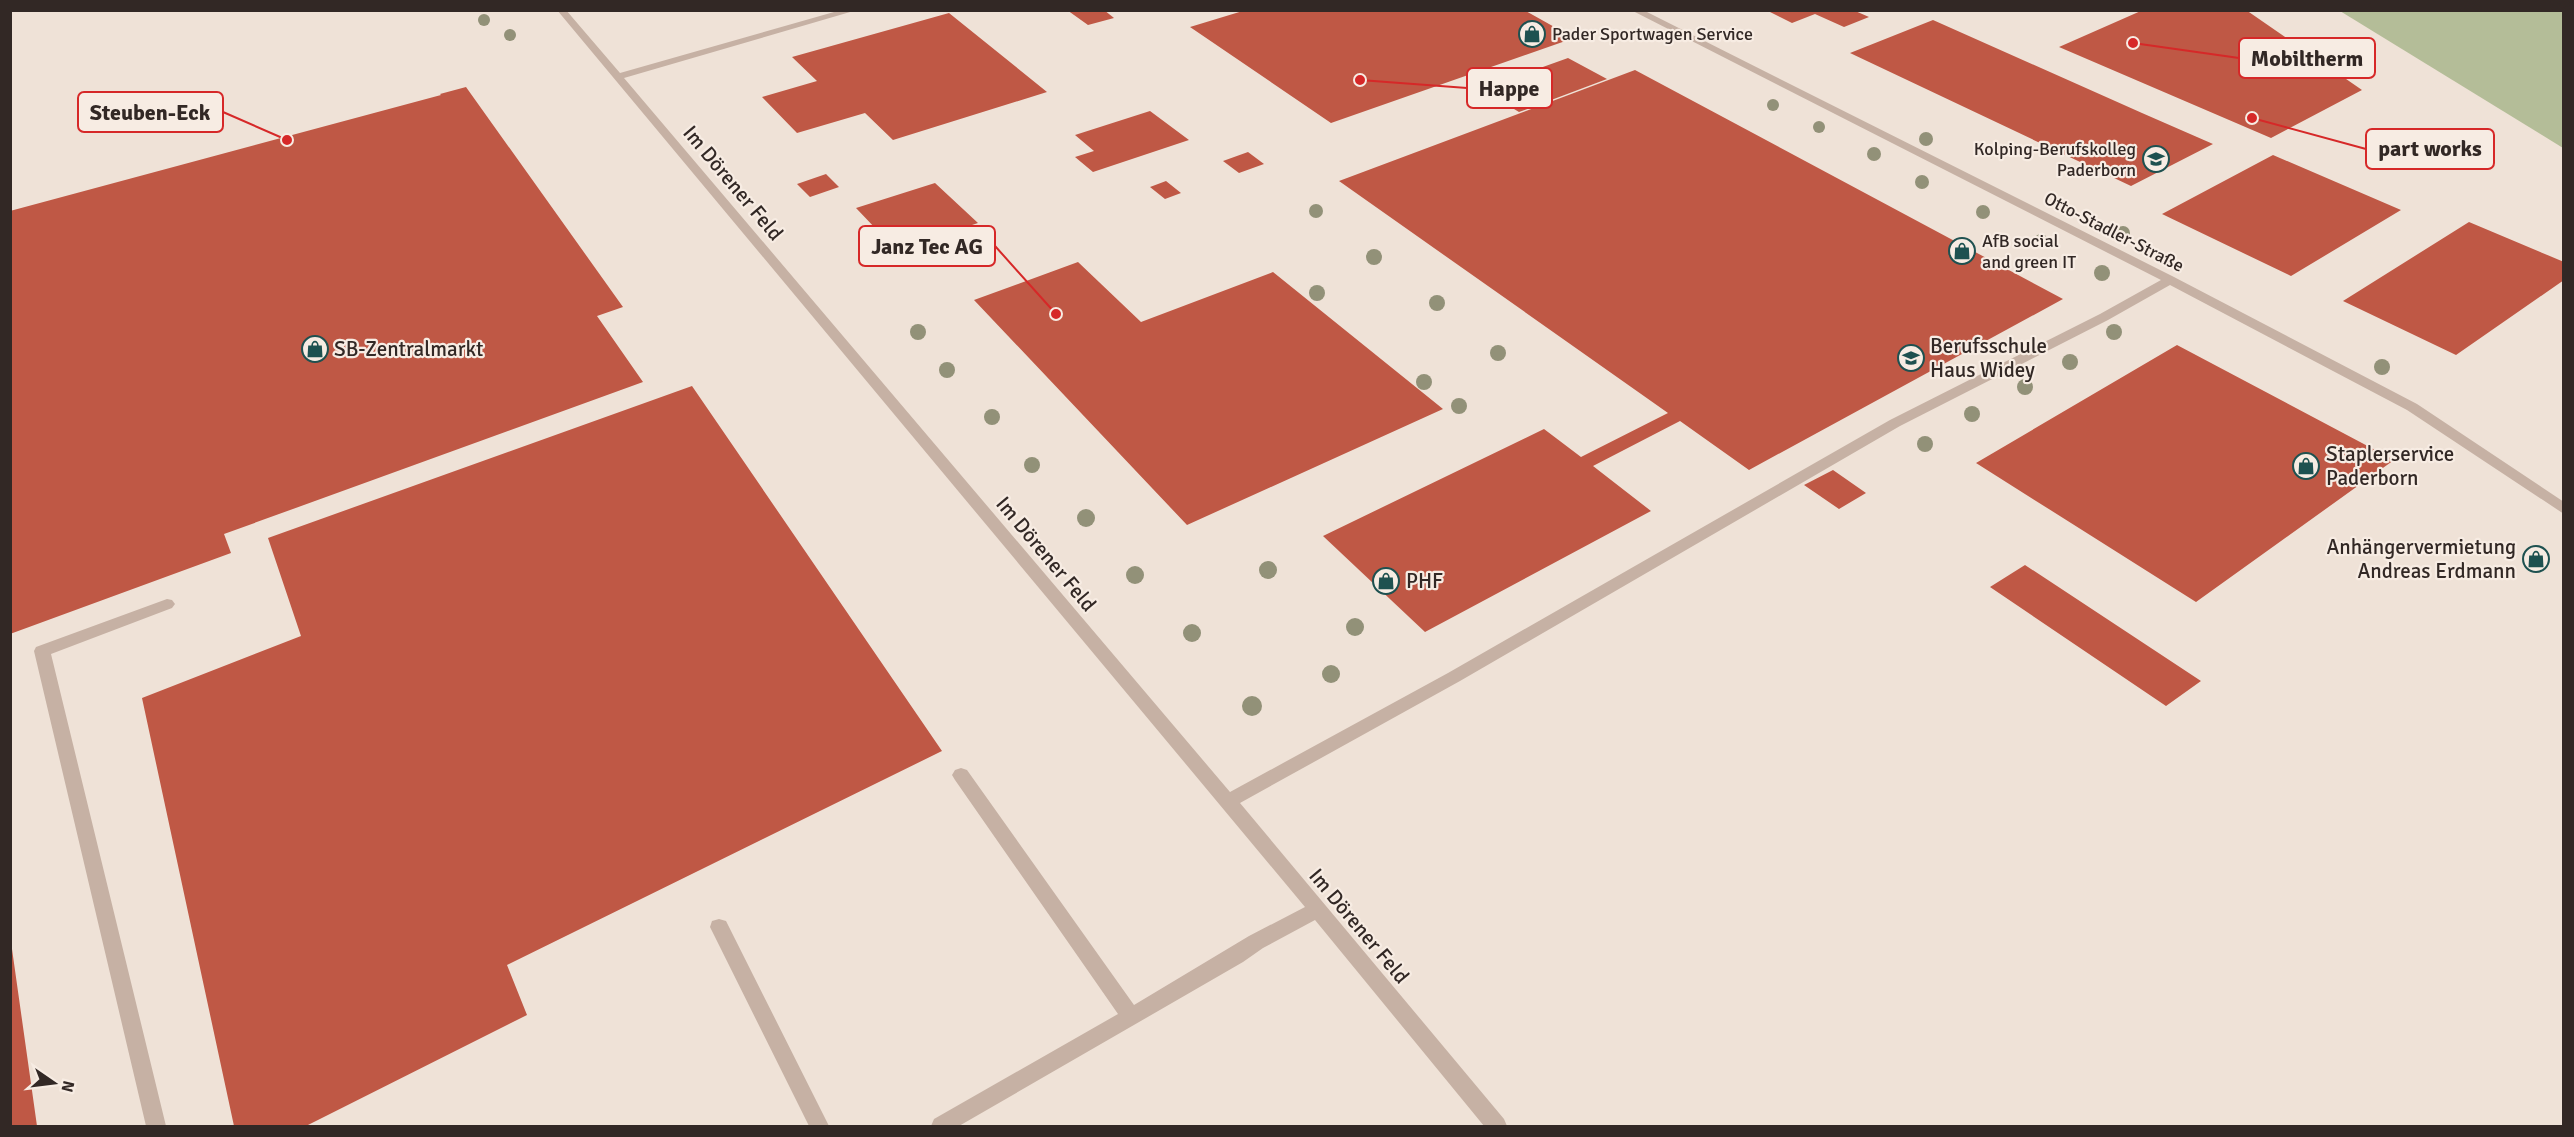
<svg xmlns="http://www.w3.org/2000/svg" width="2574" height="1137" viewBox="0 0 2574 1137" font-family="Signika,sans-serif">
  <style>
    .green { fill: #b4bd98 }
    .building { fill: #bf5845 }
    .lines { fill: none; stroke-linecap: round; stroke-linejoin: round }
    .minor { fill: #c6b1a4; fill-rule: evenodd }
    .tree { fill: #929178 }
    .labels { text-anchor: middle; dominant-baseline: central; stroke-width: 4.5; stroke-linejoin: round; paint-order: stroke }
    .far-poi-label { font-size: 18px; fill: #322825; stroke: #f7ece3; text-anchor: start }
    .far-street-label { font-size: 18px; fill: #322825; stroke: #f7ece3 }
    .street-label { font-size: 21px; fill: #322825; stroke: #f7ece3 }
    .poi-label { font-size: 21px; fill: #322825; stroke: #f7ece3; text-anchor: start }
    .leader { fill: none; stroke: #d62828; stroke-width: 2 }
    .callout-dot { fill: #d62828; stroke: #f7ece3; stroke-width: 2 }
    .callout { fill: #f7ece3; stroke: #d62828; stroke-width: 2 }
    .callout-label { font-size: 22px; text-anchor: middle; font-weight: bold; fill: #322825 }
  </style>
  <rect width="100%" height="100%" fill="#efe2d7"/>
  <path class="green" d="M2340 11H2563V148Z"/>
  <path class="building" d="M1067 10H1104L1114 18 1088 25Z
    M1246 10H1524L1574 38 1331 123 1190 27Z
    M1766 10H1853L1869 17 1844 27 1815 14 1792 23Z
    M2143 10H2246L2362 90 2271 138 2059 47Z
    M949 13 1047 92 893 140 865 113 797 133 762 97 817 81 792 57Z
    M1933 20 2142 113 2213 144 2131 186 1850 53Z
    M1568 58 1607 79 1519 112 1481 89Z
    M1635 70 2063 299 1749 470 1680 421 1593 466 1651 511 1425 632 1323 536 1544 429 1581 457 1668 413 1339 181Z
    M466 87 623 307 597 316 643 382 224 534 231 553 10 634V211L441 95 440 94Z
    M1150 111 1189 140 1093 172 1075 157 1094 151 1075 135Z
    M1248 152 1264 164 1239 173 1223 161Z
    M2273 155 2401 210 2291 276 2162 214Z
    M826 174 839 187 810 197 797 184Z
    M1166 181 1181 193 1165 199 1150 187Z
    M935 183 978 223 942 235 960 252 921 265 905 248 897 251 856 208Z
    M2469 222 2564 262V280L2456 355 2343 301Z
    M1078 262 1141 322 1273 272 1443 409 1187 525 974 300Z
    M2177 345 2394 460 2196 602 1976 463Z
    M692 386 942 751 507 965 527 1015 306 1126H234L142 698 301 636 268 538Z
    M1833 470 1866 493 1839 509 1804 485Z
    M2025 565 2201 681 2166 706 1990 587Z
    M10 949H12L37 1126H10Z"/>
  <g class="lines">
    <path class="minor" d="M557 10H566L620 73 841 10H857L624 78 1230 792 1448 673 1890 420 2100 314 2161 280 1631 10H1643L2174 277 2417 404 2564 502V514L2407 410 2170 285 2108 320 1900 426 1460 681 1240 803 1504 1119 1507 1126H1484L1315 920 1263 948 1243 962 959 1126H931L934 1119 1118 1014 955 780 952 775 955 770 961 768 967 770 1134 1005 1249 936 1305 907Z
      M167 599 172 600 175 604 172 608 51 654 166 1126H146L34 651 36 647Z
      M719 919 726 921 829 1126H809L710 927 712 921Z"/>
  </g>
  <g class="tree">
    <circle cx="484" cy="20" r="6"/>
    <circle cx="510" cy="35" r="6"/>
    <circle cx="1773" cy="105" r="6"/>
    <circle cx="1819" cy="127" r="6"/>
    <circle cx="1926" cy="139" r="7"/>
    <circle cx="1874" cy="154" r="7"/>
    <circle cx="1922" cy="182" r="7"/>
    <circle cx="1316" cy="211" r="7"/>
    <circle cx="1983" cy="212" r="7"/>
    <circle cx="2123" cy="233" r="7"/>
    <circle cx="2041" cy="241" r="7"/>
    <circle cx="1374" cy="257" r="8"/>
    <circle cx="2102" cy="273" r="8"/>
    <circle cx="1317" cy="293" r="8"/>
    <circle cx="1437" cy="303" r="8"/>
    <circle cx="918" cy="332" r="8"/>
    <circle cx="2114" cy="332" r="8"/>
    <circle cx="1498" cy="353" r="8"/>
    <circle cx="2070" cy="362" r="8"/>
    <circle cx="2382" cy="367" r="8"/>
    <circle cx="947" cy="370" r="8"/>
    <circle cx="1424" cy="382" r="8"/>
    <circle cx="2025" cy="387" r="8"/>
    <circle cx="1459" cy="406" r="8"/>
    <circle cx="1972" cy="414" r="8"/>
    <circle cx="992" cy="417" r="8"/>
    <circle cx="1925" cy="444" r="8"/>
    <circle cx="1032" cy="465" r="8"/>
    <circle cx="1086" cy="518" r="9"/>
    <circle cx="1268" cy="570" r="9"/>
    <circle cx="1135" cy="575" r="9"/>
    <circle cx="1355" cy="627" r="9"/>
    <circle cx="1192" cy="633" r="9"/>
    <circle cx="1331" cy="674" r="9"/>
    <circle cx="1252" cy="706" r="10"/>
  </g>
  <defs>
    <symbol id="shop-ring" viewBox="-11 -11 22 22"><circle r="9.5" fill="#f7ece3" stroke="#1e5150" stroke-width="1.5"/><path d="M-5-2.5h2.3a2.7 3.5 0 0 1 5.4 0H5L5.5 6h-11ZM-1.5-2.5h3a1.5 2.3 0 0 0-3 0Z" fill="#1e5150"/></symbol>
    <symbol id="school-ring" viewBox="-11 -11 22 22"><circle r="9.5" fill="#f7ece3" stroke="#1e5150" stroke-width="1.5"/><path d="M0-5L7-2L0 1L-7-2ZM-4 1L0 2.5L4 1V4Q0 6-4 4Z" fill="#1e5150"/></symbol>
  </defs>
  <g fill-rule="evenodd">
    <use href="#shop-ring" x="1517" y="19" width="30" height="30"/>
    <use href="#school-ring" x="2141" y="144" width="30" height="30"/>
    <use href="#shop-ring" x="1947" y="236" width="30" height="30"/>
    <use href="#shop-ring" x="300" y="334" width="30" height="30"/>
    <use href="#school-ring" x="1896" y="343" width="30" height="30"/>
    <use href="#shop-ring" x="2291" y="451" width="30" height="30"/>
    <use href="#shop-ring" x="2521" y="544" width="30" height="30"/>
    <use href="#shop-ring" x="1371" y="566" width="30" height="30"/>
  </g>
  <g class="labels">
    <g class="far-poi-label">
      <text x="1552" y="34">Pader Sportwagen Service</text>
      <text x="2136" y="149" text-anchor="end">Kolping-Berufskolleg<tspan x="2136" dy="21">Paderborn</tspan></text>
      <text x="1982" y="241">AfB social<tspan x="1982" dy="21">and green IT</tspan></text>
    </g>
    <g class="far-street-label">
      <text transform="translate(2114 232) rotate(27)">Otto-Stadler-Straße</text>
    </g>
    <g class="street-label">
      <text transform="translate(733 183) rotate(50)">Im Dörener Feld</text>
      <text transform="translate(1046 554) rotate(50)">Im Dörener Feld</text>
      <text transform="translate(1359 926) rotate(50)">Im Dörener Feld</text>
    </g>
    <g class="poi-label">
      <text x="1930" y="346">Berufsschule<tspan x="1930" dy="24">Haus Widey</tspan></text>
      <text x="334" y="349">SB-Zentralmarkt</text>
      <text x="2326" y="454">Staplerservice<tspan x="2326" dy="24">Paderborn</tspan></text>
      <text x="2516" y="547" text-anchor="end">Anhängervermietung<tspan x="2516" dy="24">Andreas Erdmann</tspan></text>
      <text x="1406" y="581">PHF</text>
    </g>
  </g>
  <path class="leader" d="M2133 43L2239 58M1360 80L1467 88M287 140L223 112M2252 118L2366 149M1056 314L995 246"/>
  <g class="callout-dot">
    <circle cx="2133" cy="43" r="6"/>
    <circle cx="1360" cy="80" r="6"/>
    <circle cx="287" cy="140" r="6"/>
    <circle cx="2252" cy="118" r="6"/>
    <circle cx="1056" cy="314" r="6"/>
  </g>
  <g class="callout">
    <rect x="2239" y="38" width="136" height="40" rx="6"/>
    <rect x="1467" y="68" width="85" height="40" rx="6"/>
    <rect x="78" y="92" width="145" height="40" rx="6"/>
    <rect x="2366" y="129" width="128" height="40" rx="6"/>
    <rect x="859" y="226" width="136" height="40" rx="6"/>
  </g>
  <g class="callout-label">
    <text x="2307" y="66">Mobiltherm</text>
    <text x="1509" y="96">Happe</text>
    <text x="150" y="120">Steuben-Eck</text>
    <text x="2430" y="156">part works</text>
    <text x="927" y="254">Janz Tec AG</text>
  </g>
  <rect width="2574" height="1137" fill="none" stroke="#322825" stroke-width="24"/>
  <g transform="translate(54 1083) rotate(104)" stroke="#f7ece3" stroke-width="4.5" paint-order="stroke">
  <path d="M0-4.5L10 22L0 15L-10 22Z" fill="#322825"/>
  <text y="-9" font-size="16" font-weight="bold" text-anchor="middle" fill="#322825">N</text>
  </g>
</svg>
